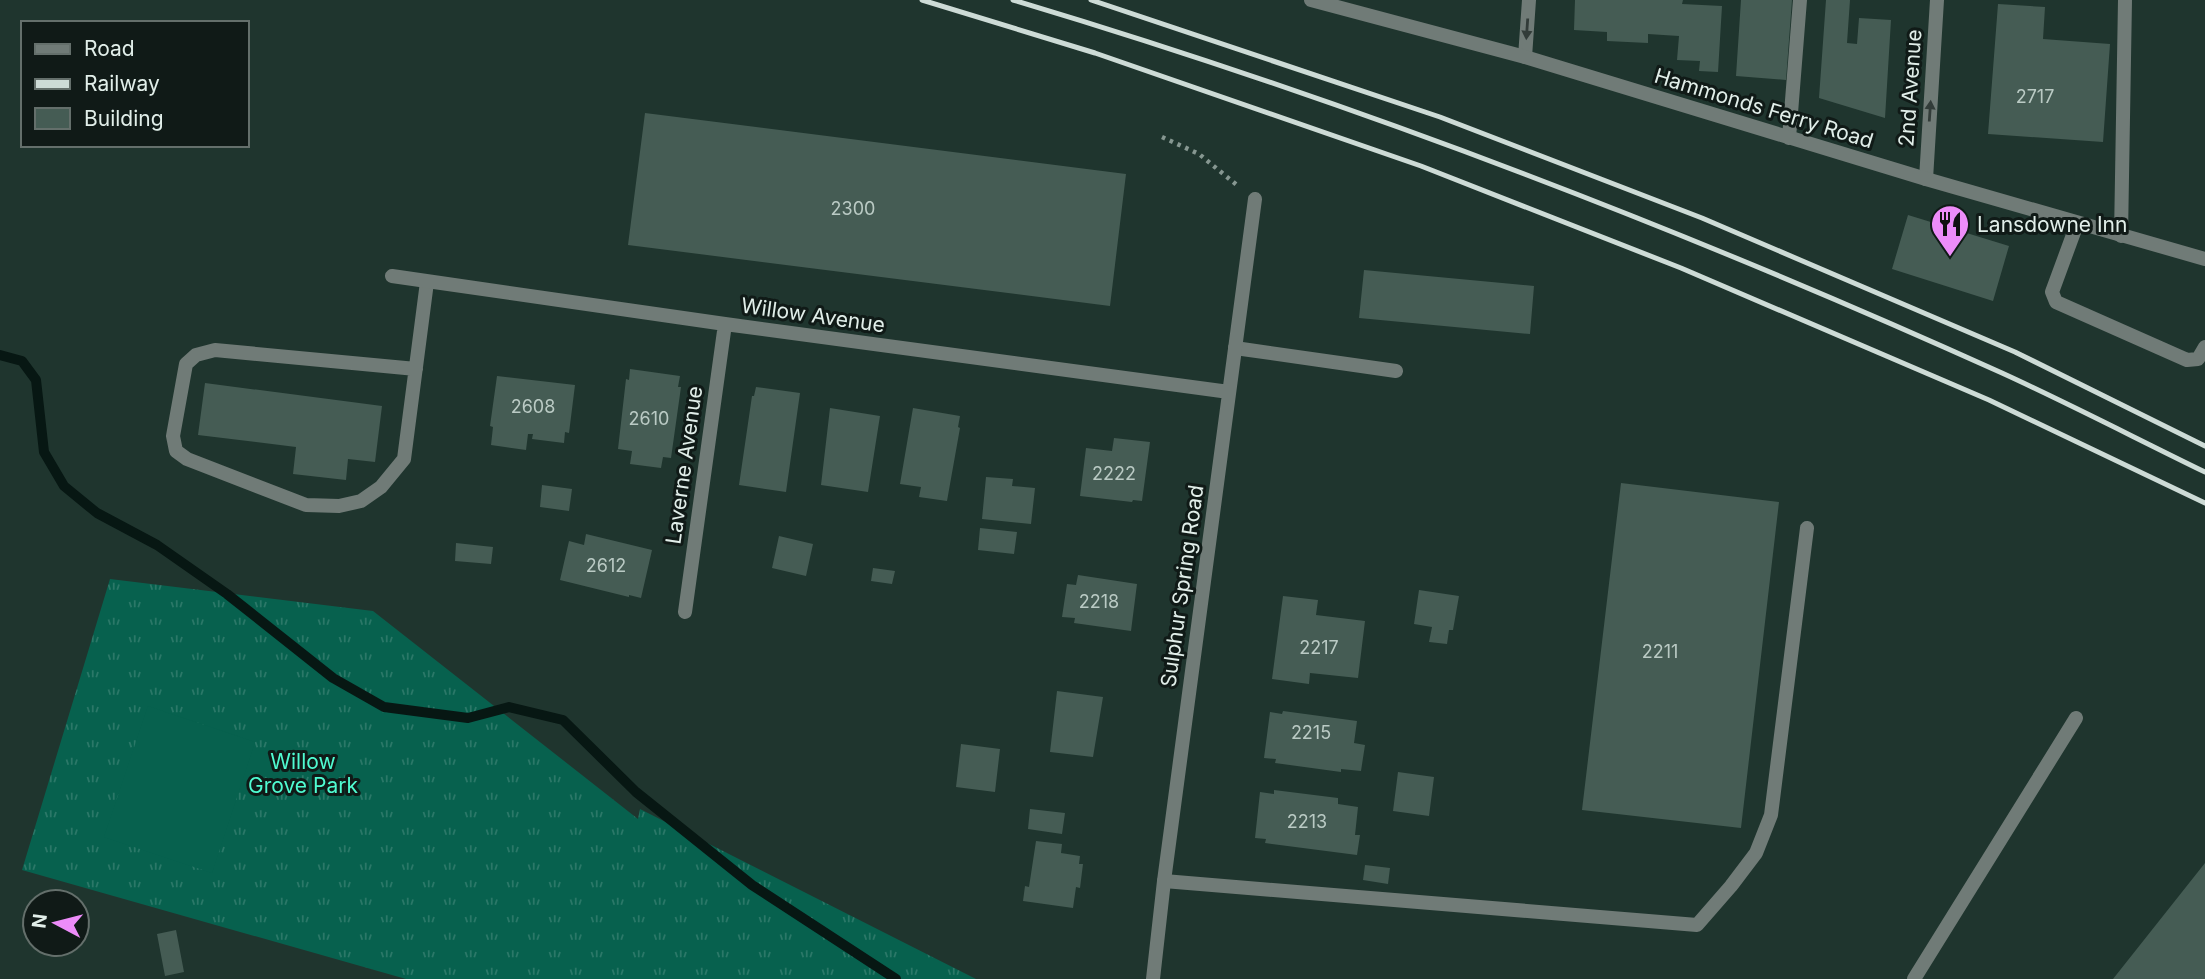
<svg xmlns="http://www.w3.org/2000/svg" width="2205" height="979" viewBox="0 0 2205 979" font-family="Inter,sans-serif">
  <style>
    .grass { fill: url(#grass-tufts) }
    .pitch { fill: #07614e }
    .lines { fill: none; stroke-linecap: round; stroke-linejoin: round }
    .stream { stroke: #071713; stroke-width: 10 }
    .building { fill: #455c54 }
    .path { stroke: #869791; stroke-width: 4.5; stroke-dasharray: 3.5 5; stroke-linecap: butt }
    .service { stroke: #707b77; stroke-width: 14 }
    .minor { stroke: #707b77; stroke-width: 14 }
    .tertiary { stroke: #707b77; stroke-width: 14 }
    .rail { stroke: #cddbd6; stroke-width: 5 }
    .oneway { fill: #323c39 }
    .labels { text-anchor: middle; dominant-baseline: central; stroke-width: 6; stroke-linejoin: round; paint-order: stroke }
    .number-label { font-size: 18px; fill: #bacac4 }
    .street-label { font-size: 21px; fill: #e1eee9; stroke: #101a17 }
    .poi-label { font-size: 21px; fill: #e1eee9; stroke: #101a17; text-anchor: start }
    .park-label { font-size: 21px; fill: #4ffbd1; stroke: #101a17 }
  </style>
  <defs>
    <pattern id="grass-tufts" width="24" height="20" patternUnits="userSpaceOnUse" patternTransform="scale(1.75)"><rect width="24" height="20" fill="#07614e"/><path d="M3 7l-1-3M5 7V3M7 7l1-3M15 17l-1-3M17 17v-4M19 17l1-3" fill="none" stroke="#2b7868"/></pattern>
  </defs>
  <rect width="100%" height="100%" fill="#1f352e"/>
  <path class="grass" d="M110 579 373 611 638 819 640 809 976 979H406L22 870Z"/>
  <path class="pitch" d="M148 706 255 742 212 873 104 837Z"/>
  <g class="lines">
    <path class="stream" d="M0 355 22 361 36 380 44 452 64 486 97 513 157 545 227 594 333 678 384 707 468 718 509 707 563 720 636 792 752 885 896 979"/>
  </g>
  <path class="building" d="M1575 0H1683L1682 4 1722 6 1718 72 1699 71 1700 61 1677 60 1679 36 1648 34V43L1607 41V32L1574 30Z
    M1741 0H1792L1786 80 1736 76Z
    M1826 0H1850L1847 43 1857 44 1859 18 1891 20 1885 118 1819 98Z
    M1998 4 2045 7 2043 39 2110 44 2103 142 1988 134Z
    M645 113 1126 174 1110 306 628 245Z
    M1908 215 2009 246 1993 301 1892 269Z
    M1364 270 1534 286 1530 334 1359 318Z
    M630 369 680 376 678 387H681L671 458 663 457 661 468 630 464 632 451 618 449 626 379 629 380Z
    M497 376 575 385 569 433 565 432 564 443 532 439 533 434H528L526 450 491 445 493 427 490 426Z
    M205 383 382 406 375 462 348 459 346 480 293 474 296 447 198 435Z
    M756 387 800 393 786 492 739 485 752 396H754Z
    M830 408 880 416 868 492 821 485Z
    M913 408 960 416 958 427 960 428 947 501 919 497 921 487 900 484Z
    M1114 438 1150 442 1142 501 1133 500 1132 502 1080 496 1086 448 1112 451Z
    M986 477 1013 479 1012 486 1035 488 1031 524 982 519Z
    M1621 483 1779 502 1741 828 1582 810Z
    M542 485 572 489 569 511 540 507Z
    M980 528 1017 532 1014 554 978 550Z
    M586 534 652 550 641 598 629 595V597L560 580 569 541 584 545Z
    M779 536 813 544 806 576 772 568Z
    M456 543 493 547 491 564 455 561Z
    M873 568 895 571 892 584 871 581Z
    M1078 575 1137 584 1131 631 1074 623 1075 618 1062 617 1067 584 1076 585Z
    M1419 590 1459 596 1453 630H1449L1447 644 1429 642 1432 627 1414 624Z
    M1283 596 1318 600 1316 615 1365 621 1358 678 1310 673 1309 684 1272 679Z
    M1057 691 1103 697 1093 757 1050 752Z
    M1283 711 1357 721 1354 743 1365 745 1361 771 1341 769V772L1275 763 1276 759 1264 758 1270 712 1282 714Z
    M961 744 1000 749 995 792 956 787Z
    M1398 772 1434 777 1429 816 1393 811Z
    M1274 790 1338 798V804L1358 807 1355 835H1360L1357 855 1265 843 1266 839 1255 838 1260 792 1274 794Z
    M1030 809 1065 813 1062 834 1028 829Z
    M1036 841 1062 844 1061 853 1080 856 1079 864H1083L1080 888 1076 887 1073 908 1023 901 1025 886 1029 887Z
    M2205 863V979H2113Z
    M1365 865 1390 868 1388 884 1363 880Z
    M176 930 184 972 165 976 157 934Z"/>
  <g class="lines">
    <path class="path" d="M1162 137 1199 154 1238 186"/>
    <path class="service" d="M1789 138 1800 0
      M2077 224 2052 292 2056 302 2187 360 2198 359 2205 347
      M2121 236 2125 0
      M1235 348 1396 371
      M416 369 215 350 196 355 186 364 173 436 176 451 187 459 306 505 339 506 361 501 381 487 404 459 427 282
      M1164 881 1697 925 1731 886 1756 853 1771 815 1807 528
      M1914 979 2076 718"/>
    <path class="minor" d="M1525 57 1529 0
      M1926 179 1937 0
      M392 276 725 324 1229 392
      M685 612 725 324
      M1153 979 1164 881 1255 199"/>
    <path class="tertiary" d="M1311 0 1525 57 1926 179 2205 259"/>
    <path class="rail" d="M922 0 1095 53 1421 166 1681 268 1989 400 2205 503
      M1013 0C1351 101 1681 228 2002 373 2070 404 2137 439 2205 472
      M1091 0 1440 117 1702 218 2015 352 2205 446"/>
  </g>
  <defs><path id="oneway-solid" d="M-6-.8H1V-3.2L6.5 0L1 3.2V.8H-6Z" transform="scale(1.75)"/></defs>
  <g class="oneway">
    <use href="#oneway-solid" transform="translate(1527 29) rotate(94)"/>
    <use href="#oneway-solid" transform="translate(1930 111) rotate(-86)"/>
  </g>
  <defs>
    <symbol id="restaurant-pin" viewBox="-11 -11 22 30"><path d="M0 17L-7.5 6A9.5 9.5 0 1 1 7.5 6Z" fill="#ed8cf9" stroke="#101a17"/><path d="M-5-6h1v4h1v-4h1v4h1v-4h1v5L-1.5 .5V6h-2V.5L-5-1ZM5-6V6H3V1.5H1.5Q1.5-4 5-6Z" fill="#111"/></symbol>
  </defs>
  <g fill-rule="evenodd">
    <use href="#restaurant-pin" x="1928" y="202" width="44" height="60"/>
  </g>
  <g class="labels">
    <g class="number-label">
      <text x="2035" y="96">2717</text>
      <text x="853" y="208">2300</text>
      <text x="533" y="406">2608</text>
      <text x="649" y="418">2610</text>
      <text x="1114" y="473">2222</text>
      <text x="606" y="565">2612</text>
      <text x="1099" y="601">2218</text>
      <text x="1319" y="647">2217</text>
      <text x="1660" y="651">2211</text>
      <text x="1311" y="732">2215</text>
      <text x="1307" y="821">2213</text>
    </g>
    <g class="street-label">
      <text transform="translate(1910 88) rotate(-86)">2nd Avenue</text>
      <text transform="translate(1764 108) rotate(17)">Hammonds Ferry Road</text>
      <text transform="translate(813 315) rotate(8)">Willow Avenue</text>
      <text transform="translate(684 465) rotate(-82)">Laverne Avenue</text>
      <text transform="translate(1182 586) rotate(-82)">Sulphur Spring Road</text>
    </g>
    <g class="poi-label">
      <text x="1977" y="224">Lansdowne Inn</text>
    </g>
    <g class="park-label">
      <text x="303" y="761">Willow<tspan x="303" dy="24">Grove Park</tspan></text>
    </g>
  </g>
  <rect x="21" y="21" width="228" height="126" fill="#101a17" stroke="#646f6b" stroke-width="2"/>
  <rect x="35" y="44" width="35" height="10" fill="#707b77" stroke="#646f6b" stroke-width="2"/>
  <text x="84" y="56" font-size="21" fill="#e1eee9">Road</text>
  <rect x="35" y="79" width="35" height="10" fill="#cddbd6" stroke="#646f6b" stroke-width="2"/>
  <text x="84" y="91" font-size="21" fill="#e1eee9">Railway</text>
  <rect x="35" y="108" width="35" height="21" fill="#455c54" stroke="#646f6b" stroke-width="2"/>
  <text x="84" y="126" font-size="21" fill="#e1eee9">Building</text>
  <g transform="translate(56 923) rotate(277)"><circle r="33" fill="#101a17" stroke="#646f6b" stroke-width="2"/>
  <path d="M0-5L12 26L0 18L-12 26Z" fill="#ed8cf9"/>
  <text y="-10" font-size="19" font-weight="bold" text-anchor="middle" fill="#e1eee9">N</text>
  </g>
</svg>
